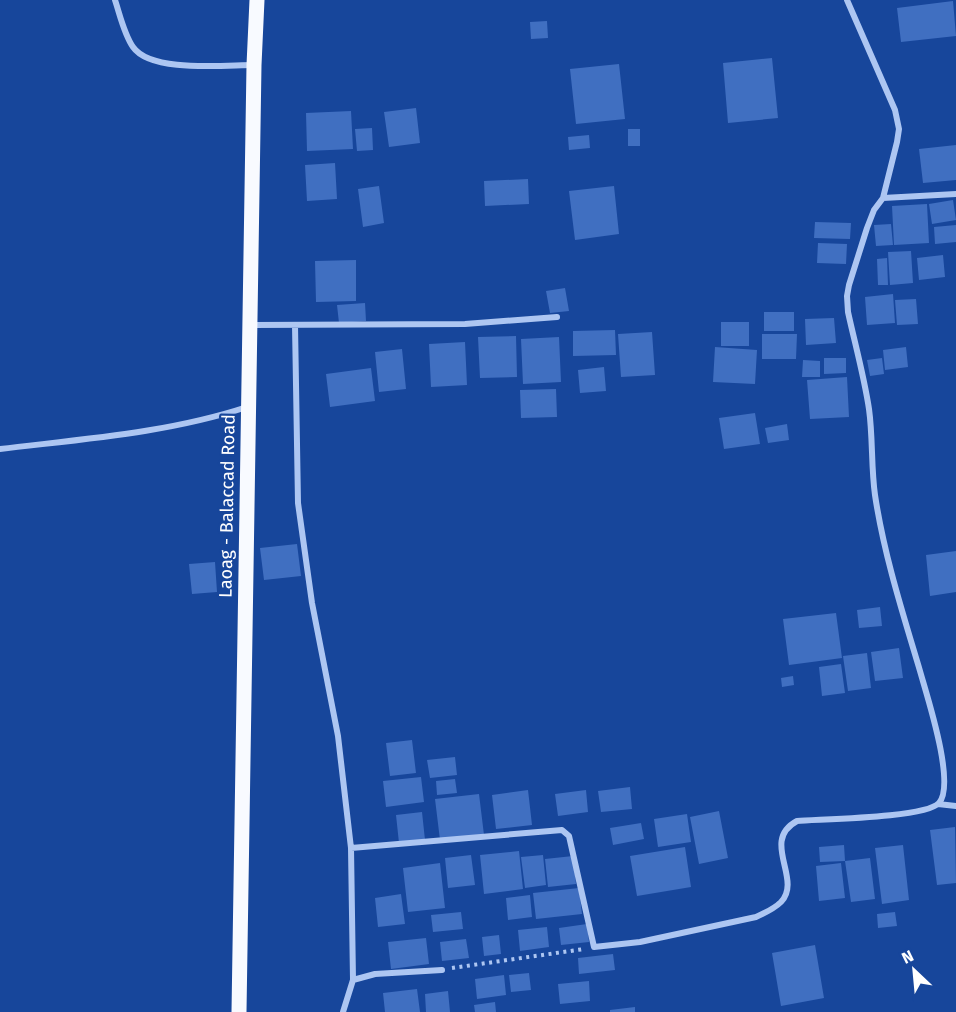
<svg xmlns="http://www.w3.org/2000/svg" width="956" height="1012" viewBox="0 0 956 1012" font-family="'Fira Sans',sans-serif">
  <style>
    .building { fill: #406fc1 }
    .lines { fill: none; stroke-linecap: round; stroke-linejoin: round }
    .path { stroke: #adc6f2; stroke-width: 4; stroke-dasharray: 3 4.5; stroke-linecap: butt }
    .minor { stroke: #adc6f2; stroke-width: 6 }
    .primary { stroke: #f8faff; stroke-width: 15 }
    .labels { text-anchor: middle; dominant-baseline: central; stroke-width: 4.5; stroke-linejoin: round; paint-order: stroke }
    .street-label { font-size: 18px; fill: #fff; stroke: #17469b }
  </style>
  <rect width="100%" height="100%" fill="#17469b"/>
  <path class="building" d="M953 1 956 36 901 42 897 8Z
    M547 21 548 38 531 39 530 22Z
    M772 58 778 118 728 123 723 63Z
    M619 64 625 119 576 124 570 69Z
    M416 108 420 143 389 147 384 112Z
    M351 111 353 149 307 151 306 113Z
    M372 128 373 150 357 151 355 129Z
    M628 129H640V146H628Z
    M589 135 590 148 569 150 568 137Z
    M956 145V180L923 183 919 149Z
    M335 163 337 199 307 201 305 165Z
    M528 179 529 204 485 206 484 181Z
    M379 186 384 223 363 227 358 189Z
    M614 186 619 234 575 240 569 191Z
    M953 200 956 220 932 224 929 204Z
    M927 204 929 243 894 245 892 206Z
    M815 222 851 223 850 239 814 238Z
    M891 224 893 245 876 246 874 225Z
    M956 225V242L935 244 934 227Z
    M818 243 847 244 846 264 817 263Z
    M911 251 913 283 890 285 888 252Z
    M943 255 945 277 919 280 917 258Z
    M887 258 888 285H878L877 259Z
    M356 260V301L316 302 315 261Z
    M565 288 569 311 550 313 546 291Z
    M893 294 895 323 867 325 865 297Z
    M916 299 918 324 897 325 895 300Z
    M365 303 366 321 339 323 337 305Z
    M764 312H794V331H764Z
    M834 318 836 343 806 345 805 319Z
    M721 322H749V346H721Z
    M615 330 616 355 573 356V331Z
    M652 332 655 375 621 377 618 334Z
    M762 334H797L796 359H762Z
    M516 336 517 377 480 378 478 337Z
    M559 337 561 382 523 384 521 339Z
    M465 342 467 385 431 387 429 344Z
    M715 347 757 350 755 384 713 382Z
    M906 347 908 367 885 370 883 350Z
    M402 349 406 389 379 392 375 352Z
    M824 358H846V373L824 374Z
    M882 358 884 374 870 376 867 360Z
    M803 360 820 361V377H802Z
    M604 367 606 391 580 393 578 370Z
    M371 368 375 401 330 407 326 374Z
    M847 377 849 417 810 419 807 380Z
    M556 389 557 417 521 418 520 390Z
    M755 413 760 444 724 449 719 418Z
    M787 424 789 440 768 443 765 428Z
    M297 544 301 576 264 580 260 548Z
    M956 551V592L930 596 926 555Z
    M215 562 217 592 192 594 189 564Z
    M880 607 882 626 859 628 857 610Z
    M836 613 842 658 789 665 783 619Z
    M899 648 903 678 875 681 871 652Z
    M867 653 871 688 848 691 843 656Z
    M841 664 845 693 822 696 819 667Z
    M793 676 794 685 782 687 781 678Z
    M412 740 416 773 390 776 386 743Z
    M455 757 457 775 430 778 427 760Z
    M421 777 424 802 386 807 383 781Z
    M455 779 457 793 437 795 436 781Z
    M630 787 632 809 601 812 598 791Z
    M528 790 532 825 496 829 492 795Z
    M586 790 588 812 558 816 555 794Z
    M479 794 484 835 440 840 435 799Z
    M719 811 728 858 699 864 690 817Z
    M422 812 425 840 399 843 396 815Z
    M687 814 691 842 658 847 654 819Z
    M641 823 644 839 613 845 610 828Z
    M955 827 956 883 937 885 930 830Z
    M844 845 845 861 820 862 819 847Z
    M903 845 909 900 882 904 875 848Z
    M685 847 691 887 637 896 630 856Z
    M519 851 523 889 484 894 480 855Z
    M471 855 475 885 448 888 445 858Z
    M543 855 546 885 525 888 521 857Z
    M573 856 576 884 548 887 545 859Z
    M870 858 875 899 851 902 845 861Z
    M440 863 445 908 408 912 403 868Z
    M841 863 845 898 819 901 816 866Z
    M579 888 582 914 536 919 533 893Z
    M401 894 405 924 378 927 375 898Z
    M530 895 532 917 508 920 506 898Z
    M461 912 463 929 433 932 431 915Z
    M895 912 897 926 878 928 877 914Z
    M587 924 589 942 561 945 559 928Z
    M547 927 549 947 520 951 518 930Z
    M499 935 501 954 484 956 482 937Z
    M426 938 429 964 391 969 388 942Z
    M466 939 469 958 442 961 440 942Z
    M815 945 824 998 781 1006 772 953Z
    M613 954 615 970 579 974 578 958Z
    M529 973 531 990 511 992 509 975Z
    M504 975 506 995 477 999 475 979Z
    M589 981 590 1001 560 1004 558 984Z
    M417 989 420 1012H385L383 993Z
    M448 991 450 1012H426L425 994Z
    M495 1002 496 1012H475L474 1005Z
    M635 1007V1012H610V1010Z"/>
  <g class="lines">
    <path class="path" d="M452 968 584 949"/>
    <path class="minor" d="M115 0C120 15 124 34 133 47 151 73 224 65 254 65
      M883 198 956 194
      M251 325 465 324 557 317
      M295 325 298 503 312 603 338 736 351 848
      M0 449C83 439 168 433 247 407
      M938 804 956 806
      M353 980 375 974 442 970
      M343 1012 353 980 351 848 562 830 569 836 594 947 640 942 756 917C765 913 774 909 781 902 803 879 760 841 797 821 822 819 925 818 939 803 956 784 927 696 920 671 903 614 884 555 875 495 871 467 873 438 869 409 864 376 855 344 848 312L847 296 849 285 867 228 874 210 883 198 897 142 899 129 895 110 847 0"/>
    <path class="primary" d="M239 1012 254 65 257 0"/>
  </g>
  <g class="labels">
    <g class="street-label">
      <text transform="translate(227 506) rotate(-89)">Laoag - Balaccad Road</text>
    </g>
  </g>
  <g transform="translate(914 970) rotate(334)" stroke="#17469b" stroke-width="4.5" paint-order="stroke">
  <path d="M0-4.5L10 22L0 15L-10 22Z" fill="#ffffff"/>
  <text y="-9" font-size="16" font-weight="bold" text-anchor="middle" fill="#ffffff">N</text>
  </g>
</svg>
